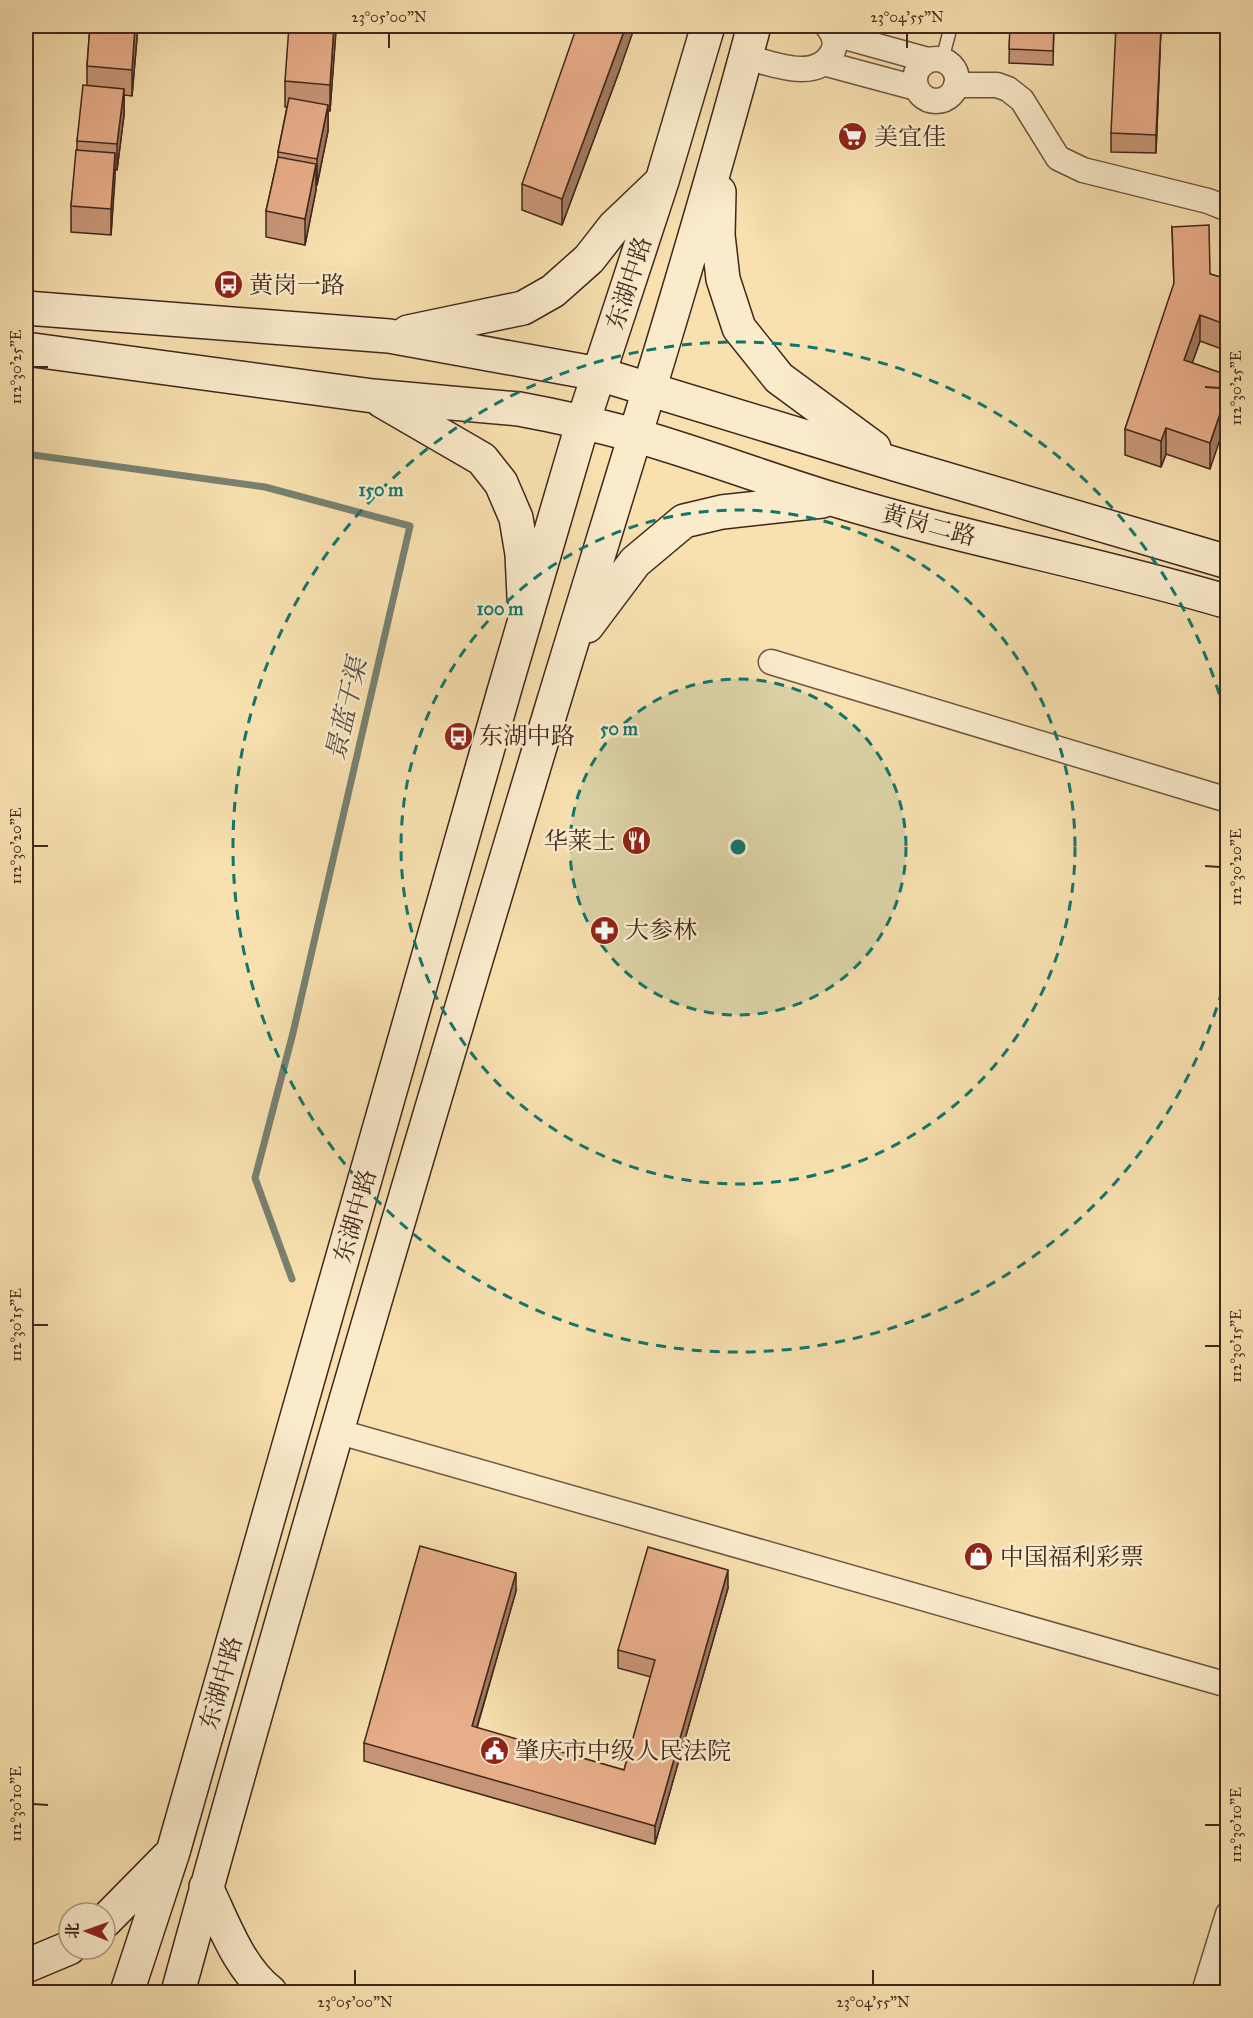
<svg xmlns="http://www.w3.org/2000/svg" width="1253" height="2018" viewBox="0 0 1253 2018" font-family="'IM FELL Great Primer','Noto Serif SC',serif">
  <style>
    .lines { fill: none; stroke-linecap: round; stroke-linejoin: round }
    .stream { stroke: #788171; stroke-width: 7 }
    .lane-casing { stroke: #6e5542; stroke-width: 15 }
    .street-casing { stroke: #6e5542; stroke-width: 27 }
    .secondary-casing { stroke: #40271e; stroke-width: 36 }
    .lane { stroke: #faebcb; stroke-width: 12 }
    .street { stroke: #faebcb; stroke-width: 24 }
    .secondary { stroke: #faebcb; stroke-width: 33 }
    .wall { fill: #c89677; stroke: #40271e; stroke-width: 1.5 }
    .shaded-wall { fill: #a27a61; stroke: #40271e; stroke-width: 1.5 }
    .building { fill: #e8ae8a; stroke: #40271e; stroke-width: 1.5 }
    .ticks { fill: none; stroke: #40271e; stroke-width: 2 }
    .ring { fill: none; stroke: #0f766e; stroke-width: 3; stroke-dasharray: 10 8 }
    .labels { text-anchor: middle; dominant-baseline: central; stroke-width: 5; stroke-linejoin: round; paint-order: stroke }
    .poi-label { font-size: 24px; fill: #40271e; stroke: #faebcb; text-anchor: start }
    .street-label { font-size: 24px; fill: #40271e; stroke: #faebcb }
    .water-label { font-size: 26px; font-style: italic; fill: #574c40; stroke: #faebcb }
    .centre { fill: #0f766e; stroke: #faebcb; stroke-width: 3 }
    .ring-label { font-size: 18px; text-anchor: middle; font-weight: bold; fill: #0f766e; stroke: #faebcb; stroke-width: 5; stroke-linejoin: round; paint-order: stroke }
    .neatline { fill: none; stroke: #40271e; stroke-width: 2 }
    .ticks-label { font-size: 15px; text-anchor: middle; fill: #40271e }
  </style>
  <rect width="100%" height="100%" fill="#f8e0af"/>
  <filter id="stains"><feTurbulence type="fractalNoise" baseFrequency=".00333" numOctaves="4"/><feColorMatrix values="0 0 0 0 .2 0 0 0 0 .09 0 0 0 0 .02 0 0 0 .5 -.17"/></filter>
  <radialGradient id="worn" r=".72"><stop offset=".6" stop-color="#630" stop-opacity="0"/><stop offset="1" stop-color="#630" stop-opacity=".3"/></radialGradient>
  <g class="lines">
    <path class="stream" d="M26 454 265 487 410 526 293 1033 255 1178 292 1279"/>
    <defs>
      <path id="lane" d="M942 60 951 26"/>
      <path id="street" d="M834 34 928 60
        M746 57C770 63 818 84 833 51 837 42 833 33 827 26
        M915 80a21 21 0 1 1 42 0a21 21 0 1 1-42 0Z
        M823 63 916 88
        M956 85H997L1008 89 1022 100 1058 158 1083 170 1208 201 1228 209
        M771 662 1228 800
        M336 1431 1228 1685
        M1204 1992 1228 1914"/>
      <path id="secondary" d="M719 192 718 235 723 279 739 328 779 378 874 448
        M26 308 389 336 599 374 898 465 1228 562
        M408 332 523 308 553 291 589 259 614 227 659 184
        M26 349 373 396 519 409C557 416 596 425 634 435 701 454 766 479 832 499 963 539 1097 563 1228 602
        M382 401 482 459 501 483 516 518 522 554 524 597
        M587 626 635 562 684 521 722 512 822 501
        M206 1887C223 1922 238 1967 270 1992
        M105 1921 168 1857
        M26 1966 69 1948
        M127 1992 173 1852 505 688 583 422 662 181 708 26
        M178 1992C296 1562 423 1134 552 707 621 480 693 254 754 26"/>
    </defs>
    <use href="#lane" class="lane-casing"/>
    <use href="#street" class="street-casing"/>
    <use href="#secondary" class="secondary-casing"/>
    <use href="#lane" class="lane"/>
    <use href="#street" class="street"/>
    <use href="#secondary" class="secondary"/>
  </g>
  <path class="wall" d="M90 26H138L132 96 124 95V115L117 170H115L111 235 71 232V206L77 150V141L87 85V66Z
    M336 26 330 111H328V131L317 185H316V190L305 245 266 237V211L278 157V152L287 107H285V81Z
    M1010 26H1054L1053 65 1009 63Z
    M1161 26 1156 153 1111 152V133Z
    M620 69 562 225 522 210V184Z
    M1172 227 1210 274 1227 279V351L1200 341 1192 363 1227 375 1210 469 1166 454 1161 467 1125 455V429L1174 285Z
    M728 1588 655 1844 364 1761V1743L516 1591 477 1728 624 1770 651 1677 618 1668V1650Z"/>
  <path class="shaded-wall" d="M135 26H138L132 96V70Z
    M334 26H336V32L330 111V85Z
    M626 26H635L620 69 562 225V199Z
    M1161 26 1156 153V135Z
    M124 89V115L117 170V144Z
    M328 105V131L317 185V159Z
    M115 153V179L111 235V209Z
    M316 164V190L305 245V219Z
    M1200 315V341L1184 386V360Z
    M1227 393V419L1210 469V443Z
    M1166 428V454L1161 467V441Z
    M728 1570V1588L655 1844V1826Z
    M516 1573V1591L472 1744V1726Z"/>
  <path class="building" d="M90 26H135L132 70 87 66Z
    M289 26H334L330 85 285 81Z
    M577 26H626L562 199 522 184Z
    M1010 26H1054L1053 51 1009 49Z
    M1116 26H1161L1156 135 1111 133Z
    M83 85 124 89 117 144 77 141Z
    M289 98 328 105 317 159 278 152Z
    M76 150 115 153 111 209 71 206Z
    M278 157 316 164 305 219 266 211Z
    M1209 225 1210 274 1227 279V325L1200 315 1184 360 1227 375V393L1210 443 1166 428 1161 441 1125 429 1174 283 1172 227Z
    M420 1546 516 1573 472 1726 624 1770 655 1660 618 1650 648 1547 728 1570 655 1826 364 1743Z"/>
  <path class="ticks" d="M389 48V33M907 48V33M33 367H48M1205 387 1220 388M33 846H48M1205 866 1220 867M33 1325H48M1205 1346H1220M33 1804 48 1805M1205 1825H1220M355 1985V1970M873 1985V1970"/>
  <circle cx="738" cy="847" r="168" fill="#0f766e" fill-opacity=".12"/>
  <g class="ring">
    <circle cx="738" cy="847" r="168"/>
    <circle cx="738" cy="847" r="337"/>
    <path d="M1227 973A505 505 0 1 1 1227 721"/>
  </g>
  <defs>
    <symbol id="supermarket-disc" viewBox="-11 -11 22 22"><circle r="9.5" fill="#8f2418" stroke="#faebcb"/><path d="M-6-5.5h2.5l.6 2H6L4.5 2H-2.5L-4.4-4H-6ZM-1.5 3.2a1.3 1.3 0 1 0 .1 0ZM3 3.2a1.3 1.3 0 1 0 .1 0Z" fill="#fff"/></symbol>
    <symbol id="bus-disc" viewBox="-11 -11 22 22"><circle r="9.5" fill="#8f2418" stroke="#faebcb"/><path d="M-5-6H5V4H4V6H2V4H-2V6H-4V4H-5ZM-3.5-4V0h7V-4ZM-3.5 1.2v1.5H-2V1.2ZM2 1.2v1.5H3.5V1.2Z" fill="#fff"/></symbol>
    <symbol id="restaurant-disc" viewBox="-11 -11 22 22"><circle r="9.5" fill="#8f2418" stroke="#faebcb"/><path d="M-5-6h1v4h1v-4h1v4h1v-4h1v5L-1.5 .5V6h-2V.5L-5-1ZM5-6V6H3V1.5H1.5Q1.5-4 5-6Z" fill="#fff"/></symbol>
    <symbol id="pharmacy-disc" viewBox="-11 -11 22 22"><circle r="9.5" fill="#8f2418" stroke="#faebcb"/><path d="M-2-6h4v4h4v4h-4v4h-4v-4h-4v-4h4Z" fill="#fff"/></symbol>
    <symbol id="shop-disc" viewBox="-11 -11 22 22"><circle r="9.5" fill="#8f2418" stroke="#faebcb"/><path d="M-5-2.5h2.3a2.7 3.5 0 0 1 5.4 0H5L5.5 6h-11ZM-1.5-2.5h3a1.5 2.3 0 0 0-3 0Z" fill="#fff"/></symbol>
    <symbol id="civic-disc" viewBox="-11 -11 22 22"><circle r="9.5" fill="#8f2418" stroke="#faebcb"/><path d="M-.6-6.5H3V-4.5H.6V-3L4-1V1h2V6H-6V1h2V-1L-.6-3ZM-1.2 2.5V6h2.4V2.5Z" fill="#fff"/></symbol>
  </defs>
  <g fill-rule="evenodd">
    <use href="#supermarket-disc" x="836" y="120" width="33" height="33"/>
    <use href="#bus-disc" x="212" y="268" width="33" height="33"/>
    <use href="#bus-disc" x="442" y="720" width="33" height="33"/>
    <use href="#restaurant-disc" x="620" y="824" width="33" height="33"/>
    <use href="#pharmacy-disc" x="588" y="914" width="33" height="33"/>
    <use href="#shop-disc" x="962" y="1540" width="33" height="33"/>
    <use href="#civic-disc" x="478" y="1734" width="33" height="33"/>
  </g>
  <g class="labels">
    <g class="poi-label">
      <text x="874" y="137">美宜佳</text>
      <text x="249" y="285">黄岗一路</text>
      <text x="479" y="736">东湖中路</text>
      <text x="616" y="841" text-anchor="end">华莱士</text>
      <text x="625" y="930">大参林</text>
      <text x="1000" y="1557">中国福利彩票</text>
      <text x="515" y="1751">肇庆市中级人民法院</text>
    </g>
    <g class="street-label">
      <text transform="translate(629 283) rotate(-72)">东湖中路</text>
      <text transform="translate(929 525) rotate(15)">黄岗二路</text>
      <text transform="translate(355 1216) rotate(-74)">东湖中路</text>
      <text transform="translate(221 1683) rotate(-74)">东湖中路</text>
    </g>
    <g class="water-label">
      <text transform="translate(346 709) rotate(-77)">景蓝干渠</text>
    </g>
  </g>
  <circle cx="738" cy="847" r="9" class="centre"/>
  <g class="ring-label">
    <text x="381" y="496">150 m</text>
    <text x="500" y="615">100 m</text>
    <text x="619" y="735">50 m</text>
  </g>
  <rect width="1253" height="2018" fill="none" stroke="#f8e0af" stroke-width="66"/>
  <g transform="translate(87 1931) rotate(271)"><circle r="28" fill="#faebcb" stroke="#b09d86" stroke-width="1.5"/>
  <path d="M0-4.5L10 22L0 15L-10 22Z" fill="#8f2418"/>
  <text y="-9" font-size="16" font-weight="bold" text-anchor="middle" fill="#40271e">北</text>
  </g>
  <rect x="33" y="33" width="1187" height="1952" class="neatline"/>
  <g class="ticks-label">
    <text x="389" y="22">23°05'00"N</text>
    <text x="907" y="22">23°04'55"N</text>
    <text transform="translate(16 367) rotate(-90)" y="5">112°30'25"E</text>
    <text transform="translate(1236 388) rotate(-90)" y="5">112°30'25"E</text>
    <text transform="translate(16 846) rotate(-90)" y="5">112°30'20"E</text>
    <text transform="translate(1236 867) rotate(-90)" y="5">112°30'20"E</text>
    <text transform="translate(16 1325) rotate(-90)" y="5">112°30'15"E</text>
    <text transform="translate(1236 1346) rotate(-90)" y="5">112°30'15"E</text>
    <text transform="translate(16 1804) rotate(-90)" y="5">112°30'10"E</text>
    <text transform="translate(1236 1825) rotate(-90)" y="5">112°30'10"E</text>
    <text x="355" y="2007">23°05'00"N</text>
    <text x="873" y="2007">23°04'55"N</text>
  </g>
  <rect width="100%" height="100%" filter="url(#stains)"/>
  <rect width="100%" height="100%" fill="url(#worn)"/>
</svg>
